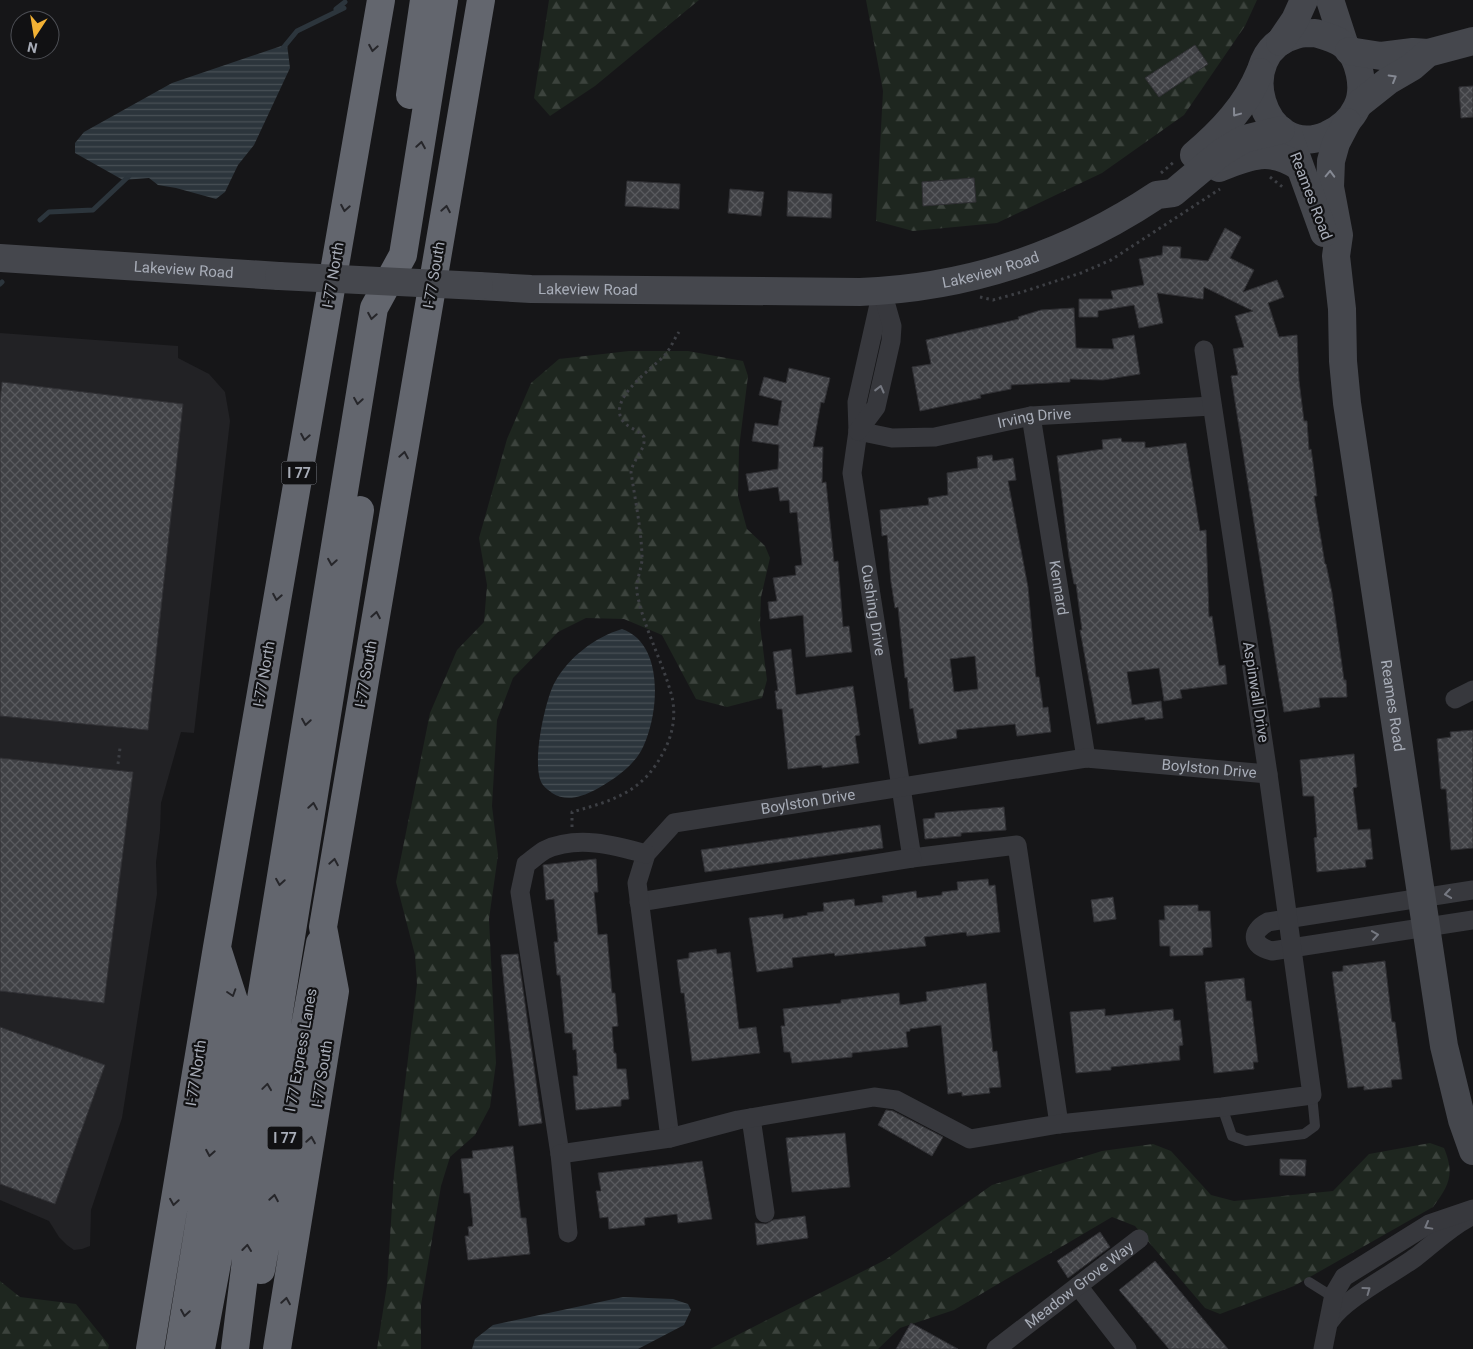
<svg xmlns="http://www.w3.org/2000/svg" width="1473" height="1349" viewBox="0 0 1473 1349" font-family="Roboto,sans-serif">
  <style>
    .built { fill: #222225 }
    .forest { fill: url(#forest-firs) }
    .water { fill: url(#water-rules) }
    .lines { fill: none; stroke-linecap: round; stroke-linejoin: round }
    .stream { stroke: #2c353c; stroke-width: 5 }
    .building { fill: url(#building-cross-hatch); stroke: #303034; fill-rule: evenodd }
    .path { stroke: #3d3f44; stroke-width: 3; stroke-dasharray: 2.5 4; stroke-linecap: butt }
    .service { stroke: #37383d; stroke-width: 10 }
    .minor { stroke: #37383d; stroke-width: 19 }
    .secondary { stroke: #45474d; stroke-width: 28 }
    .motorway { stroke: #63666e; stroke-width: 28 }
    .secondary-bridge { stroke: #45474d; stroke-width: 28 }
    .oneway { stroke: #26262a }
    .oneway2 { stroke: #858993 }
    .oneway3 { stroke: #757881 }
    .labels { text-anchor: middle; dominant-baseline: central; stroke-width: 4.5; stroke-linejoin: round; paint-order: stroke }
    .shield { fill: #111113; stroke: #7b7e86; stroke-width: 1 }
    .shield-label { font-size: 14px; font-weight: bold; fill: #a8adb8 }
    .street-label { font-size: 15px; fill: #a8adb8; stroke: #111113 }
  </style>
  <defs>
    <pattern id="forest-firs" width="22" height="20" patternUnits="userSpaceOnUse" patternTransform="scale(1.25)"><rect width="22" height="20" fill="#1e261f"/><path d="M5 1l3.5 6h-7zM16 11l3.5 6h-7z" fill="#3c433d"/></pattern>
    <pattern id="water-rules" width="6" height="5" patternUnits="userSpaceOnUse" patternTransform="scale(1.25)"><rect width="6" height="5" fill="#2c353c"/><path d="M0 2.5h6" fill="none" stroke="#485056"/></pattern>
    <pattern id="building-cross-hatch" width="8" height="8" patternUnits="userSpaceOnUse" patternTransform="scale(1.25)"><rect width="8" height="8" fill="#404145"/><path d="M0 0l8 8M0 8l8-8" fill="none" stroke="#595a5e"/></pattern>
  </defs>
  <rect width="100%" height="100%" fill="#161618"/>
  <path class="built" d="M0 333 178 346V358L209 374 225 392 230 421 194 733 181 732 161 803 160 831 156 862 157 894 122 1118 91 1210 90 1246 82 1249 74 1250 67 1245 59 1237 49 1221 0 1200Z"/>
  <path class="forest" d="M549 0H699L595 86 550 116 534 98Z
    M866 0H1257L1245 26 1184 115 1102 173 997 223 913 231 876 221 883 91Z
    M629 351H688L743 361 748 376 739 448 738 496 747 529 765 546 770 558 761 597 760 625 767 680 762 698 727 707 696 699 662 635 624 619 586 618 558 632 513 678 497 720 492 806 498 855 489 919 496 1063 490 1107 475 1135 450 1157 441 1186 421 1305V1349H377L387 1285 394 1174 417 984 415 955 396 882 430 713 457 650 484 622 487 585 479 538 507 439 531 383 559 359Z
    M1430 1143 1444 1148C1455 1174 1449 1186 1433 1207L1294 1286 1220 1314 1205 1308 1135 1226 1112 1217 954 1310 900 1328 878 1349H710L885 1260 992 1185 1102 1151 1153 1144 1171 1151 1211 1195 1234 1201 1333 1191 1369 1154Z
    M0 1281 20 1297 76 1304 109 1345 108 1349H0Z"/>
  <path class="water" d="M287 44 290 68 254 145 238 165 225 192 216 199 176 188 158 185 149 178 123 180 75 153V143L84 132 172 83Z
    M622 629C666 644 659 718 641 751 632 767 612 781 595 790 581 797 566 802 552 793 550 791 545 788 543 785 530 769 545 699 555 682 569 657 595 637 622 629Z
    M623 1297 673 1299 688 1304 691 1310 684 1325 638 1349H472L475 1339 493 1325Z"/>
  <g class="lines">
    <path class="stream" d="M336 9 345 2
      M283 48 297 31 344 8
      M40 220 49 212 93 210 129 176
      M0 284 2 282"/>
  </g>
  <path class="building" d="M1195 45 1208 64 1159 97 1145 78Z
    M1473 86V117L1461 118 1459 87Z
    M974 178 976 202 923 206 922 182Z
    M627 181 680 184 679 209 625 206Z
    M730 189 764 192 761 216 728 213Z
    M788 191 832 194 831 218 787 216Z
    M1225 228 1241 237 1230 258 1254 270 1243 292 1277 280 1284 297 1268 303 1279 337 1297 335 1299 381 1304 421H1307L1309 450 1311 449 1313 463 1317 496H1314L1325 564H1326L1332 593 1344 680H1346L1347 697 1319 698 1320 707 1284 712 1279 682 1231 376 1238 375 1233 349 1244 347 1235 316 1253 311 1204 287 1203 299 1157 293 1163 323 1139 328 1134 305 1098 311V317H1079V299H1113L1111 291 1144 285 1139 259 1162 255 1163 246 1181 247 1180 258 1208 261Z
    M1074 308 1076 348 1114 349 1112 339 1134 335 1140 374 1103 380 1070 379V382L1011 385V389L980 395 981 398 920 411 912 367 931 364 926 340 1019 319 1018 317 1041 310Z
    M789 368 830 378 824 403 821 402 813 447H823L822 483 826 482 834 562 838 561 843 627 849 626 852 652 806 657 803 615 770 619 768 602 777 601 773 578 796 575 795 566 802 565 797 512 790 513 789 500 780 501 778 487 749 491 746 474 778 469 779 445 752 441 755 423 778 426 782 401 759 395 764 377 786 383Z
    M2 382 183 404 148 730 0 716V401Z
    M1121 438 1122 442H1145V448L1186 443 1200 531 1206 530 1209 617 1212 616 1219 666 1225 665 1227 684 1180 690 1182 698 1164 701 1159 668 1127 672 1132 705 1161 701 1163 718 1145 720V717L1097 724 1080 630H1082L1076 584H1074L1069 557 1057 456 1103 449 1102 440Z
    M992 455 993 461 1013 458 1016 480 1008 481 1028 587 1036 677H1039L1043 708 1048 707 1051 732 1017 736 1015 724 956 730 957 738 919 744 913 708 910 709 907 677 905 678 898 607 895 608 891 582 887 535 882 536 880 510 929 505 928 498 948 495 947 473 978 468 977 457ZM975 656 978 689 954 692 950 659Z
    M791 649 796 695 853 686 860 735 855 736 859 763 822 768V765L788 769 782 709H777L775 691H778L773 652Z
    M1473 730V848L1451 850 1446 789H1441L1437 739 1451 737 1450 732Z
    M1354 754 1357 787 1353 788 1358 830 1370 829 1373 859 1365 860 1366 867 1317 872 1314 838 1317 837 1314 796H1303L1300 760Z
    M0 758 133 772 104 1003 0 991Z
    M1004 807 1006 830 961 833V836L925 839 923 819 935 818V813Z
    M880 825 883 848 705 872 701 850Z
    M596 859 598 892H594L598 935 607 934 612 993H615L618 1026 612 1027 614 1053H616L617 1069H626L629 1099 621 1100V1106L576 1110 573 1076H578L576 1049 573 1050 572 1033H565L560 975H557L554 942H558L554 899 546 900 543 865Z
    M988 879 989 886 995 885 1000 932 967 936 966 932 924 937 926 946 835 956 834 953 792 958 793 967 757 972 749 918 783 914V919L808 915 807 913 824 911 823 903 854 899 855 906 883 902 882 896 916 891 917 898 942 895V892L958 890 957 882Z
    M1113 897 1116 919 1094 922 1091 900Z
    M1198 905V911H1210L1212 947 1203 948V955L1170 956V946H1160L1159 920H1165L1164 906Z
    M716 949 717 954 730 952 739 1029 756 1027 760 1053 692 1061 684 993H681L677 960 689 958V953Z
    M518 954 542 1123 519 1126 501 955Z
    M1385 961 1392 1022H1395L1402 1079 1391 1080 1392 1087 1364 1090V1086L1348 1088 1332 972 1343 971V966Z
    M1244 978 1246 1001H1251L1258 1062H1253L1254 1069 1214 1073 1205 982Z
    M986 983 993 1052 997 1051 1001 1087 989 1088 990 1093 962 1096V1092L948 1094 941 1025 910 1029V1031L906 1032 908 1047 852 1053V1057L792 1063 790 1052H784L781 1026H785L783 1009 841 1003V1000L899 993 900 1005 927 1001 926 992Z
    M1105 1009V1016L1173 1009 1174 1021 1180 1020 1183 1045 1179 1046 1180 1060 1111 1067V1070L1076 1073 1070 1012Z
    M0 1027 105 1065 55 1204 0 1184Z
    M886 1110 893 1111 943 1137 932 1156 878 1125Z
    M845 1133 850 1187 792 1192 786 1138Z
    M513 1146 521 1218H526L530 1254 468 1260 465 1236H469L468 1227 473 1226 470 1193H464L461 1159 473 1158 472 1151Z
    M1280 1159 1306 1160 1305 1176 1280 1175Z
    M702 1161 712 1219 678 1223 677 1214 644 1218 645 1225 609 1229 608 1217 600 1218 596 1191H601L598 1173Z
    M805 1216 808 1238 757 1245 755 1223 766 1224 773 1220Z
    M1100 1232 1110 1247 1068 1278 1057 1261Z
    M1155 1261 1228 1349H1169L1119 1290Z
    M911 1323 958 1349H896Z"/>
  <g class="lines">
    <path class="path" d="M1161 173 1175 161
      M1270 177 1285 189
      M980 297 993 300 1022 292 1081 273 1111 260 1220 189
      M118 764 120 748
      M572 827V812C615 800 644 792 665 749 673 733 676 715 672 697 663 662 644 629 637 593 635 580 643 568 642 555 641 528 635 499 631 472 633 459 646 450 644 437 638 429 626 428 621 418 611 396 652 369 665 355 671 348 674 339 679 332"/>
    <path class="service" d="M1222 1107 1232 1136 1246 1141 1304 1134 1315 1126 1312 1095
      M1309 1282 1333 1297"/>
    <g class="minor">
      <path id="s1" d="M882 291 857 402 858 431 852 473 912 858 1017 845 1059 1124"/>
      <path id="s2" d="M1031 416 1086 758"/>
      <path id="s3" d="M858 431 892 438 935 437 1031 416 1212 406"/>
      <path d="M858 431 876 407 891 341 892 326 882 291"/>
      <path d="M1455 699 1473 690"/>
      <path d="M1473 890 1268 922C1249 932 1252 946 1272 951L1473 920"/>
      <path d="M639 902 912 858"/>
      <path d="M751 1118 765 1213"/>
      <path id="s4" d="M670 1138 637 883 646 854 674 823 1086 758 1268 774"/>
      <path d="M560 1154 520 892 526 864C532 860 538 854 545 850 577 835 614 845 646 854"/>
      <path d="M568 1233 560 1154 670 1138 738 1120 874 1097 896 1100 970 1139 1059 1124 1222 1107 1312 1095 1268 774 1204 350"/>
      <path d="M1078 1286 1127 1349"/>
      <path d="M1330 1321C1344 1299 1393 1274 1416 1257 1434 1243 1448 1229 1468 1218"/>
      <path id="s5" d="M996 1349 1139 1239"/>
      <path d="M1323 1349 1334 1294 1344 1277 1429 1224 1473 1209"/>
    </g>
    <g class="secondary">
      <path d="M1330 0 1345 46"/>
      <path d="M1315 33C1325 36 1334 38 1343 44 1360 57 1366 89 1357 107 1351 120 1340 129 1327 135 1262 163 1230 52 1296 35 1301 33 1309 33 1315 33Z"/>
      <path d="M1280 42 1295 20 1304 0"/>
      <path d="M1349 51 1381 56 1413 52 1428 53"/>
      <path d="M1359 104 1388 81 1412 67 1428 53 1473 41"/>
      <path id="s6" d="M1347 122 1336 143 1331 161 1330 187 1339 235 1336 256 1342 309 1343 361 1347 403 1444 1046 1462 1120 1473 1151"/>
      <path d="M1289 136 1324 233"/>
      <path d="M1194 155C1222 131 1246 106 1260 72"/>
      <path d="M1219 168C1249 156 1270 147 1298 166"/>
      <path id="s7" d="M0 258 279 276"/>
      <path id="s8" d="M479 286 531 289 860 292C967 288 1067 255 1157 195L1173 193 1222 152 1244 139 1281 130"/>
    </g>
    <path class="motorway" d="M410 95 424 0
      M261 1270 320 943
      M150 1349 217 947 381 0
      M179 1349 235 1004 218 951
      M201 1349 223 1231 374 308 403 255 444 0
      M235 1349 270 1067 360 510
      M277 1349 335 991 323 927 481 0"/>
    <path class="secondary-bridge" d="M279 276 479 286"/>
  </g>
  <defs><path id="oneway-chevron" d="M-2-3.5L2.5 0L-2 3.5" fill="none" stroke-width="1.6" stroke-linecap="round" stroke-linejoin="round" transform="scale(1.25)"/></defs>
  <g class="oneway">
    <use href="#oneway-chevron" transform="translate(373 48) rotate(100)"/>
    <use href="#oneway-chevron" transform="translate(421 145) rotate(-81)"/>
    <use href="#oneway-chevron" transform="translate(345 208) rotate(100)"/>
    <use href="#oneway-chevron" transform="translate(446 209) rotate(-80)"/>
    <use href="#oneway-chevron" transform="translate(372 316) rotate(100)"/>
    <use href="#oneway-chevron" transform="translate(358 401) rotate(99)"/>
    <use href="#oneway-chevron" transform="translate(305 437) rotate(100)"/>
    <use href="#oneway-chevron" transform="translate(404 455) rotate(-80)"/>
    <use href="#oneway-chevron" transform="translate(332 562) rotate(99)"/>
    <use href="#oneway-chevron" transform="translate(277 597) rotate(100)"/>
    <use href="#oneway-chevron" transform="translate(376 615) rotate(-80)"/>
    <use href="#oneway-chevron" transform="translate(306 722) rotate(99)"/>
    <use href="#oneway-chevron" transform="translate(313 806) rotate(-81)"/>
    <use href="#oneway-chevron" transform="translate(334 862) rotate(-80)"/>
    <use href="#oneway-chevron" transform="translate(280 882) rotate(99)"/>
    <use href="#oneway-chevron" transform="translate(232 993) rotate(72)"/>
    <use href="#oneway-chevron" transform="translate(267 1087) rotate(-82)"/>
    <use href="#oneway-chevron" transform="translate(311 1140) rotate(-81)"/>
    <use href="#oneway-chevron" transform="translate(210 1153) rotate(100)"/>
    <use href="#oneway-chevron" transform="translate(274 1198) rotate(-80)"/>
    <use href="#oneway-chevron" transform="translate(174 1202) rotate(99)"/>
    <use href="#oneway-chevron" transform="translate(247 1248) rotate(-83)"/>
    <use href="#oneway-chevron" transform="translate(286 1301) rotate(-81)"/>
    <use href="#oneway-chevron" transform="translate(185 1313) rotate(99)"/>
  </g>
  <g class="oneway2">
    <use href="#oneway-chevron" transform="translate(1393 78) rotate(-30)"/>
    <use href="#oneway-chevron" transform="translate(1236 113) rotate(127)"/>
    <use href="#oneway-chevron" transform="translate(1330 174) rotate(-88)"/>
  </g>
  <g class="oneway3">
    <use href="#oneway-chevron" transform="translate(880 389) rotate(-76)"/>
    <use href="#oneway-chevron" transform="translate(1448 894) rotate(171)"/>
    <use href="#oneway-chevron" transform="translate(1375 935) rotate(-8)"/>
    <use href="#oneway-chevron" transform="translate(1428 1226) rotate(151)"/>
    <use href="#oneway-chevron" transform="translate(1367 1290) rotate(-36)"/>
  </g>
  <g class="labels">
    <g class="shield">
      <rect x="281.5" y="461.5" width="35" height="23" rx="4"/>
      <rect x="267.5" y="1126.5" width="35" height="23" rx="4"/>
    </g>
    <g class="shield-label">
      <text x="299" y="473">I 77</text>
      <text x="285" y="1138">I 77</text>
    </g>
    <g class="street-label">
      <text transform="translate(1311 196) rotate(69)">Reames Road</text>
      <text stroke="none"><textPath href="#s7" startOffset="184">Lakeview Road</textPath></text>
      <text stroke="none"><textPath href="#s8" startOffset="514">Lakeview Road</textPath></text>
      <text transform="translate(333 275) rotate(-80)">I-77 North</text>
      <text transform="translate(434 275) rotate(-80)">I-77 South</text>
      <text stroke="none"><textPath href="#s8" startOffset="109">Lakeview Road</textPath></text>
      <text stroke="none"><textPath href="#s3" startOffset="179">Irving Drive</textPath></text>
      <text stroke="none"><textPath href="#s2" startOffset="174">Kennard</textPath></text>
      <text stroke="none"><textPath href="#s1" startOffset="324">Cushing Drive</textPath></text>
      <text transform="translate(264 674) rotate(-80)">I-77 North</text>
      <text transform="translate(366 674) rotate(-80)">I-77 South</text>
      <text transform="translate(1256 692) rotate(81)">Aspinwall Drive</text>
      <text stroke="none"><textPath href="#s6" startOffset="592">Reames Road</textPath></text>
      <text stroke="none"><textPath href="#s4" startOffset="870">Boylston Drive</textPath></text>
      <text stroke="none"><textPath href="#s4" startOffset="465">Boylston Drive</textPath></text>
      <text transform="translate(301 1050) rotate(-80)">I 77 Express Lanes</text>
      <text transform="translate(196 1073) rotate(-81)">I-77 North</text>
      <text transform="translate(322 1074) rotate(-81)">I-77 South</text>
      <text stroke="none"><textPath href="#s5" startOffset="105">Meadow Grove Way</textPath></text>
    </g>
  </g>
  <g transform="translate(35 35) rotate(192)"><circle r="24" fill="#111113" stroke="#4d4f55"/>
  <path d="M0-4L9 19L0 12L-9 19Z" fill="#f2b134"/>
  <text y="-8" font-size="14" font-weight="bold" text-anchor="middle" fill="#a8adb8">N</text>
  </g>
</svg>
